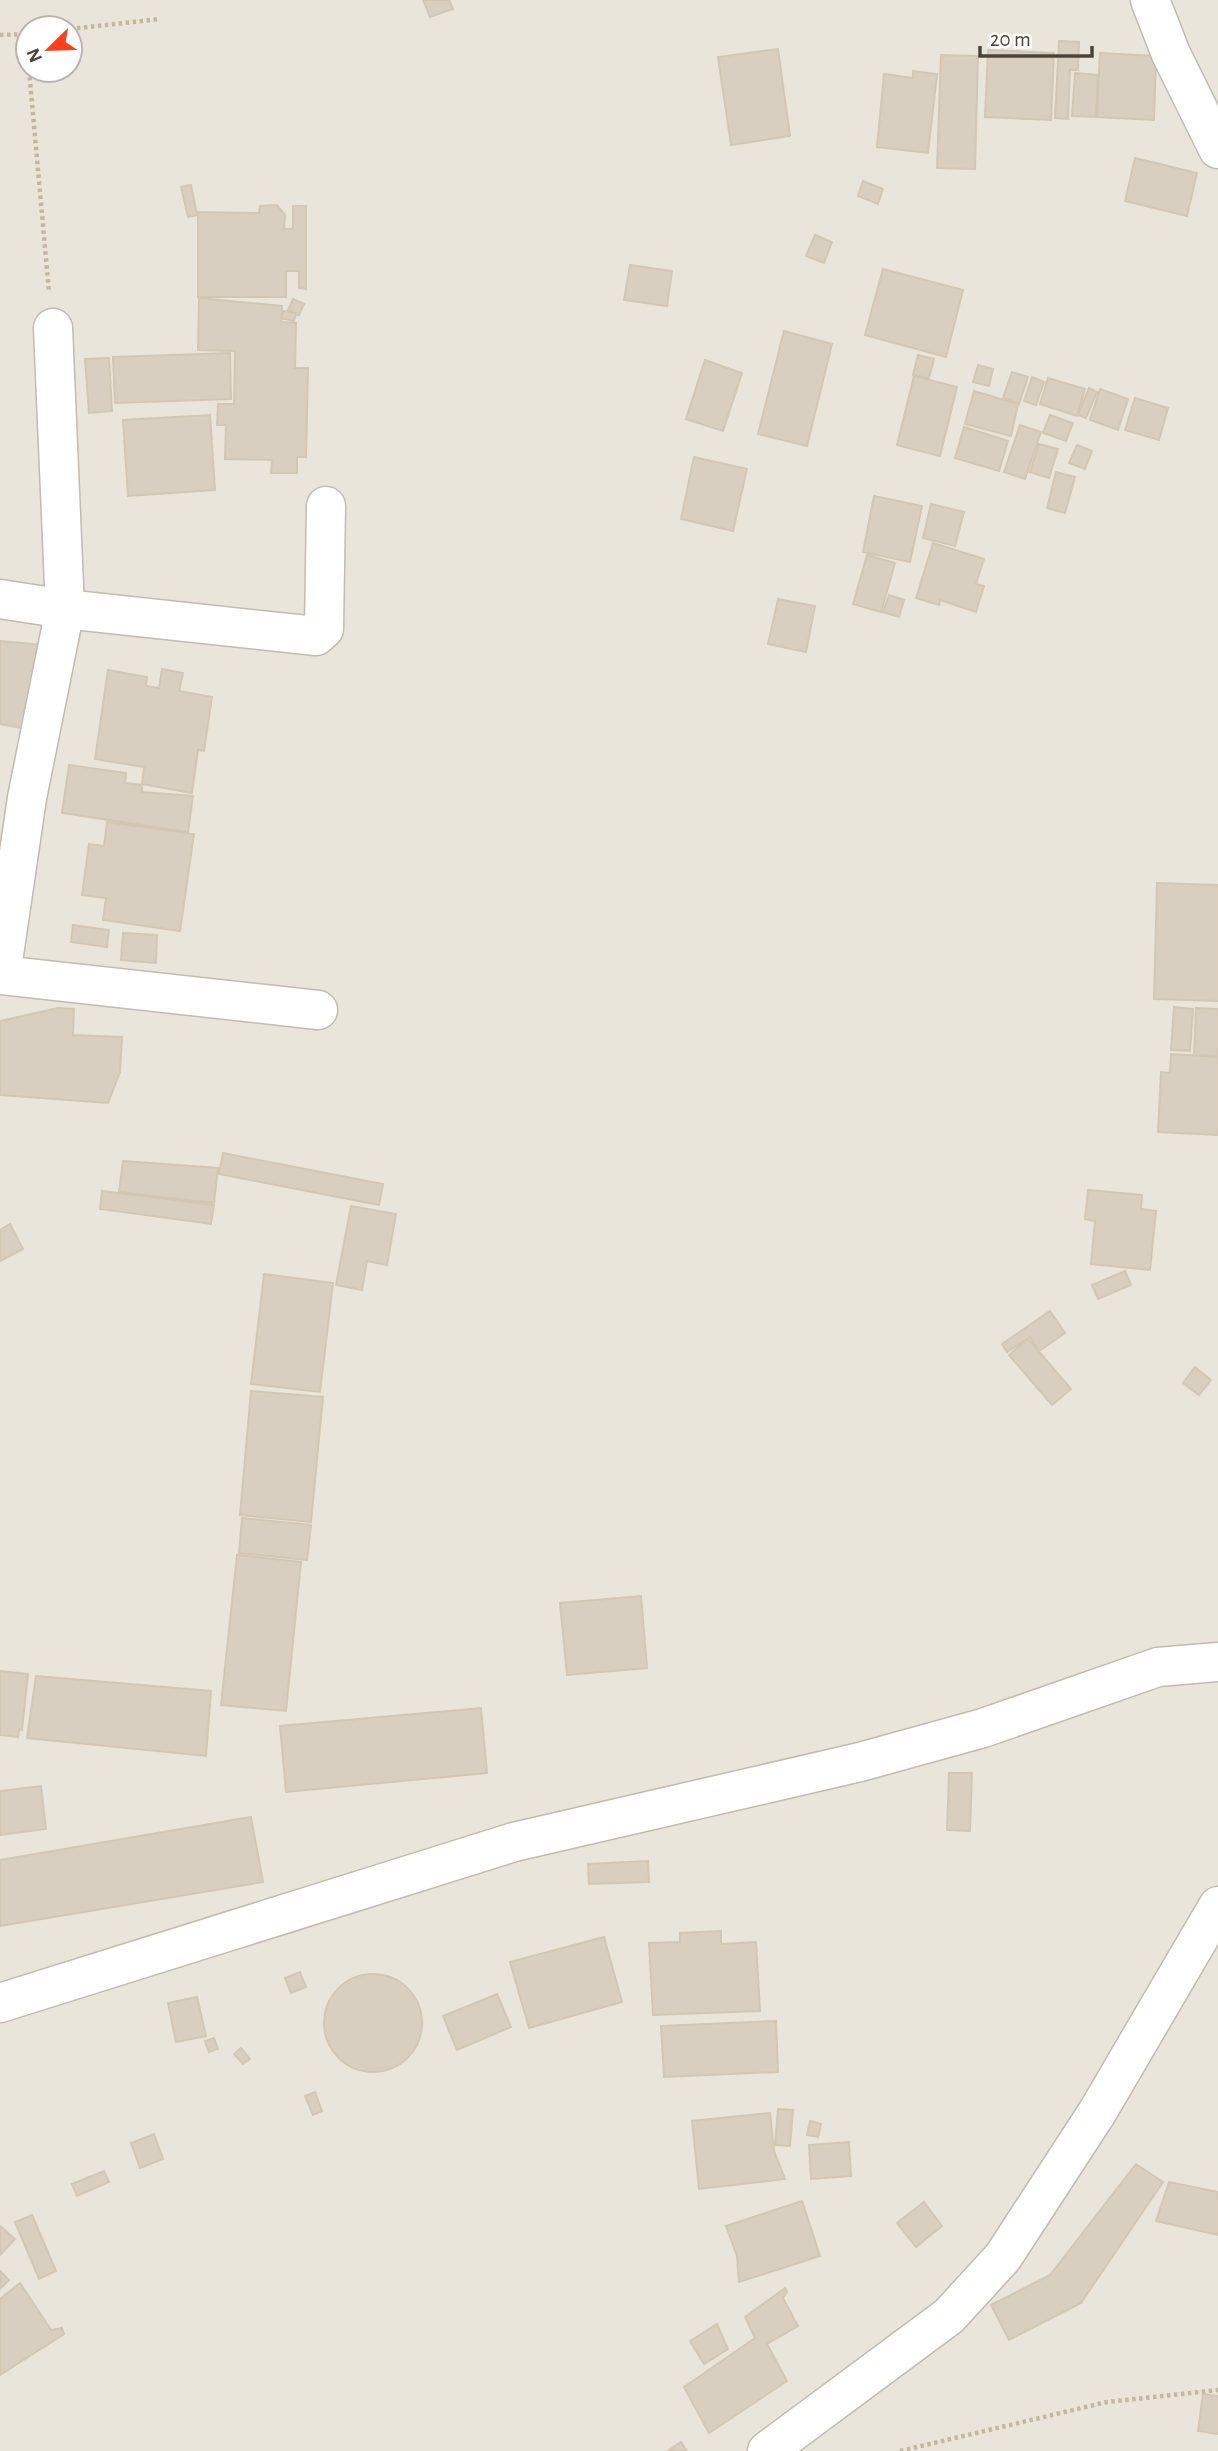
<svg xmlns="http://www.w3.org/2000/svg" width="1218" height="2451" viewBox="0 0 1218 2451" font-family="'Alegreya Sans',sans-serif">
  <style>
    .residential { fill: #eae5da; fill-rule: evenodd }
    .building { fill: #d8cfc1; stroke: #d3c7b4; stroke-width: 2 }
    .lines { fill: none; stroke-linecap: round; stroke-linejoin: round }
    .street-casing { stroke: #c2bbae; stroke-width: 41 }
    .path { stroke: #c4b79f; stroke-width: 4.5; stroke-dasharray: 3.5 3.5; stroke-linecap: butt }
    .street { stroke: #fff; stroke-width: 38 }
  </style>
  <rect width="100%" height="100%" fill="#f6f3ec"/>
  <path class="residential" d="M0 0H1218V2451H0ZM28 28H70V70H28Z"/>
  <path class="building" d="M423 0H449L453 9 430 17Z
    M1059 41 1079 42 1078 70H1070L1068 119 1055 118Z
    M778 49 790 136 731 145 718 57Z
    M988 50 1054 53 1051 120 985 117Z
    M1100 53 1156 56 1154 120 1097 117Z
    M941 55 978 56 975 169 937 168Z
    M913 71 937 74 928 153 877 147 884 74 913 78Z
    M1075 73 1098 75 1096 117 1072 116Z
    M1135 158 1197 173 1187 216 1125 201Z
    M863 181 883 189 878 204 858 196Z
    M191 185 197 215 188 217 181 187Z
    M277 205 285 215 284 229H293V206H306V289L299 288V271H286V297H198V212L259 213 260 206Z
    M815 235 832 242 824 263 806 256Z
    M630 265 672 271 667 306 624 300Z
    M883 269 963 290 946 357 865 335Z
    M199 298 282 306 281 322 296 323 295 368H308L306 457H297V473H271L272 460 225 459 226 425H217L218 404H234L235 351 198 350Z
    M293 299 304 304 299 315 288 310Z
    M284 311 296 314 294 321 281 318Z
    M784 331 832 344 807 446 758 434Z
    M230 353 231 399 115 403 113 357Z
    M918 355 934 359 929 378 913 375Z
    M109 358 112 411 89 413 85 359Z
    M705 360 742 373 723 431 686 419Z
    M978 365 993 369 989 386 973 382Z
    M1012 372 1028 377 1019 404 1003 398Z
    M914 376 957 387 940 456 897 445Z
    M1032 377 1044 382 1036 405 1024 401Z
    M1048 378 1085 389 1077 416 1040 404Z
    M1089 388 1097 392 1086 418 1078 415Z
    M1100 389 1128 399 1118 430 1090 420Z
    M974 391 1018 404 1011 436 965 424Z
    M1135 398 1168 408 1159 440 1125 430Z
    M210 415 215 490 128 496 123 420Z
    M1050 415 1073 423 1066 441 1043 433Z
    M1020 425 1041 432 1025 479 1004 472Z
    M964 427 1008 441 999 471 955 458Z
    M1039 444 1058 449 1049 478 1030 472Z
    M1077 445 1092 451 1085 469 1069 463Z
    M694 457 747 469 733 531 681 519Z
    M1056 472 1075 477 1065 513 1047 508Z
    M874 496 922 506 910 562 863 552Z
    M931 504 964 512 955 546 923 538Z
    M933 543 984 559 976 584 984 586 976 612 940 600 939 605 916 598Z
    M867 555 895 563 881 612 853 604Z
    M889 595 904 600 899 617 883 612Z
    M778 599 815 606 806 652 768 644Z
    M0 641 54 646 37 731 0 724Z
    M162 669 183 673 179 691 212 697 204 751 198 750 192 793 142 784 144 767 95 759 108 670 147 677 146 686 159 688Z
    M69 765 126 773 125 783 142 785V792L193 796 188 832 62 813Z
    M107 822 194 834 180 931 103 920 106 898 82 895 89 844 104 846Z
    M1157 883 1218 885V1001L1154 999Z
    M73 925 109 930 107 947 71 942Z
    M123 933 157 935 156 963 121 960Z
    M1174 1007 1193 1009 1190 1051 1171 1050Z
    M58 1008 74 1009 73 1035 122 1037 120 1072 108 1103 0 1095V1021Z
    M1196 1008 1218 1009V1056L1194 1055Z
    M1171 1054 1218 1057V1135L1158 1132 1161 1072 1170 1073Z
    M223 1153 383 1184 379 1205 219 1174Z
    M123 1161 218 1168 214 1203 119 1192Z
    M1088 1190 1142 1195 1141 1209 1156 1211 1150 1270 1091 1264 1095 1221 1085 1219Z
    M102 1191 214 1205 211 1224 100 1209Z
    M351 1206 396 1214 387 1265 367 1261 362 1290 336 1285Z
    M10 1224 23 1249 0 1261V1230Z
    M1125 1271 1131 1285 1098 1299 1092 1285Z
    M264 1274 333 1283 320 1392 251 1384Z
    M1050 1311 1065 1333 1039 1351 1030 1337 1007 1352 1002 1344Z
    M1028 1339 1071 1389 1052 1405 1009 1355Z
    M1195 1367 1211 1380 1199 1395 1183 1383Z
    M251 1391 323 1397 311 1522 240 1515Z
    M242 1518 311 1525 307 1560 239 1553Z
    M237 1555 301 1562 286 1711 221 1705Z
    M641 1596 647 1668 567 1675 560 1603Z
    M0 1671 28 1674 22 1730 19 1729 18 1737 0 1735Z
    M36 1676 211 1691 206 1756 27 1738Z
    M481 1708 487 1773 286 1792 280 1726Z
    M949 1773H972L970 1831 947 1830Z
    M41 1786 46 1829 0 1835V1791Z
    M251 1817 263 1882 0 1926V1860Z
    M648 1861 649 1882 589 1884 588 1864Z
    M721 1931V1944L756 1942 760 2011 653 2015 649 1943 680 1942V1933Z
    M604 1937 622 2002 529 2028 510 1962Z
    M300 1972 306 1987 291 1993 285 1978Z
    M324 2023a49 49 0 1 1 98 0a49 49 0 1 1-98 0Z
    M497 1994 511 2027 457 2050 443 2016Z
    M197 1997 206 2036 176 2042 168 2003Z
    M776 2021 778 2072 664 2077 661 2026Z
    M214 2038 218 2049 209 2052 205 2041Z
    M241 2048 250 2059 243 2064 234 2054Z
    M315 2092 322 2111 313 2115 305 2096Z
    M778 2109 793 2110 790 2146 775 2145Z
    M770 2113 774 2151 785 2179 699 2189 692 2121Z
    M810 2121 821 2124 818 2137 807 2135Z
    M154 2134 163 2159 140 2168 131 2143Z
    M849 2142 851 2176 811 2179 809 2145Z
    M1136 2164 1163 2182 1081 2303 1009 2340 991 2305 1050 2275Z
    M104 2171 109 2182 77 2196 72 2184Z
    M1169 2182 1218 2192V2235L1156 2221Z
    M802 2201 820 2256 739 2282 737 2256 726 2226Z
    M924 2202 942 2226 916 2247 897 2223Z
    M32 2215 56 2271 39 2279 15 2222Z
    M0 2226 15 2239 0 2255Z
    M0 2271 9 2280 0 2289Z
    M20 2283 51 2330 62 2328 64 2334 0 2375V2299Z
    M785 2288 787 2292 783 2298 798 2326 767 2344 787 2381 709 2433 684 2387 755 2338 745 2317Z
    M717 2324 728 2349 704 2364 690 2341Z
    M1203 2394 1218 2396V2434L1198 2431Z
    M681 2442 687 2451H668Z"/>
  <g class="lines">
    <defs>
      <path id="street" d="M1150 0 1171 54 1218 149
        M0 599 65 609 316 636 324 629 326 506
        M0 975 318 1010
        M1 975 27 798 65 609 53 328
        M0 2003 514 1842 860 1762 983 1728 1158 1667 1218 1662
        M767 2451 949 2316 1003 2257 1098 2111 1218 1906"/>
    </defs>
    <use href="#street" class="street-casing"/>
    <path class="path" d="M70 29 160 19
      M25 34 28 62
      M0 35 28 34
      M29 70 49 292
      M900 2451 1107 2402 1218 2390"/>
    <use href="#street" class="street"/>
  </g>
  <g transform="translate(49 49) rotate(247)"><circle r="33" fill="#ffffff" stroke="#b7b4b0" stroke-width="2"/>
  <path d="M0-5L12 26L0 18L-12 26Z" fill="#fc3f1d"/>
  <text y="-10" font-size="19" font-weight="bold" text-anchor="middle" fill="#4b4439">N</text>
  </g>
  <path d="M980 46v10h112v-10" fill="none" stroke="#4b4439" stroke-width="3.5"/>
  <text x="990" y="46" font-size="21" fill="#4b4439" stroke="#ffffff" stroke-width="5" paint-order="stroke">20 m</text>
</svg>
